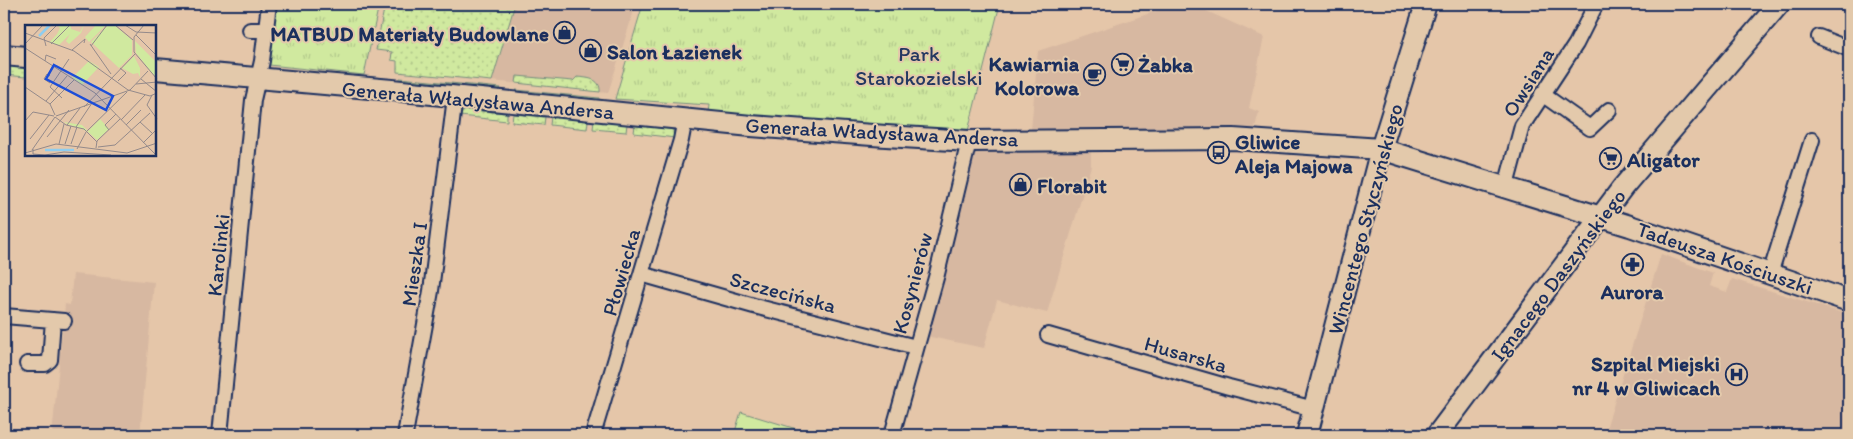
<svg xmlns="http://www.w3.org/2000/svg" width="1853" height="439" viewBox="0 0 1853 439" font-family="Itim,sans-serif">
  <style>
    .built { fill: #d7b8a1 }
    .grass { fill: url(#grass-dots); stroke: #768c7e }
    .park { fill: url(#park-tufts); stroke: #768c7e }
    .garden { fill: #d0e99f; stroke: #768c7e }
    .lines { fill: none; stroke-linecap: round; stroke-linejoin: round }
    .street-casing { stroke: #1b2f5e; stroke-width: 18 }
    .secondary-casing { stroke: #1b2f5e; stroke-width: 24 }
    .street { stroke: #e3c9ab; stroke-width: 14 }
    .secondary { stroke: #e3c9ab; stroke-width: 20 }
    .labels { text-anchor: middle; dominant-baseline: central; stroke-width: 4; stroke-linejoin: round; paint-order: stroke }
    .poi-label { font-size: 21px; font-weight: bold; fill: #1b2f5e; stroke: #e3c9ab; text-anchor: start }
    .park-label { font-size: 21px; fill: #243861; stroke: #e3c9ab }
    .street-label { font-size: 21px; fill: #1b2f5e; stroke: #e3c9ab }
    .inset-river { fill: none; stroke: #8fcdef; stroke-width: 2.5 }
    .inset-road { fill: none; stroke: #948a8b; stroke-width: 1 }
    .view { fill: #1d4ed8; fill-opacity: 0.15; stroke: #1d4ed8; stroke-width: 2.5 }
    .inset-edge { fill: none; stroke: #1b2f5e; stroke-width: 2.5 }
  </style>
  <defs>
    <pattern id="grass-dots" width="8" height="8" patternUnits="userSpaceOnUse" patternTransform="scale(1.25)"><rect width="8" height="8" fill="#d0e99f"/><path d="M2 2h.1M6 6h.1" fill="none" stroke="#b2c88b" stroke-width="1.8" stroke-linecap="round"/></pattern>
    <pattern id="park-tufts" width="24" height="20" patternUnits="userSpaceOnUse" patternTransform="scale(1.25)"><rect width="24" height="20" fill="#d0e99f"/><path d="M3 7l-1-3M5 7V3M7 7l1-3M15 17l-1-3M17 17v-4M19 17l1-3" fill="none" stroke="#b2c88b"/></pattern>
  </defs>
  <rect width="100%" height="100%" fill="#e5c6a9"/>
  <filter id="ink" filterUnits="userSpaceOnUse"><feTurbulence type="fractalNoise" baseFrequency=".02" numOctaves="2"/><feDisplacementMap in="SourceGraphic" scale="10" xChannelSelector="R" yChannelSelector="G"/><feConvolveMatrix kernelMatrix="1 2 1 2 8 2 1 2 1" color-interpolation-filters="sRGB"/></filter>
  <g filter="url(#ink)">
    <path class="built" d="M515 4H636L608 93 492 81Z
      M1177 4H1191L1264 37 1249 108 1259 112 1254 131 1236 130H1031L1038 51Z
      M977 145H1091V166L1047 313 997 300 984 348 926 336 957 228Z
      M1661 254 1713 273 1709 286 1727 292 1732 279 1849 315V435H1604Z
      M73 274 154 282 140 435H52L65 304 70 305Z"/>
    <path class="grass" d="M385 4H515L492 81 397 72V61L391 60 392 52 376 50Z
      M4 65 26 67V77L4 75Z
      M517 76 573 81 577 77C587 78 601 78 600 92L516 83Z
      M400 78 501 88 497 91 399 82Z
      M516 90 599 98V101L520 94Z
      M467 110 507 113V121L460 116 462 112Z
      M513 114 545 117 544 125 512 122Z
      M551 117 588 121 587 129 550 125Z
      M594 121 627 124 626 132 593 129Z
      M635 125 669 129 673 130 675 138 634 133Z"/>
    <path class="park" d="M276 4H379L364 75 269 65Z
      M643 4H1000L968 131 708 113 709 105 615 99Z"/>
    <path class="garden" d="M741 412 816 435H734Z"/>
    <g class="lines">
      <defs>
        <path id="street" d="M250 30H266
          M1819 37 1849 49
          M1542 94 1590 128 1609 110
          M1506 186 1522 126 1576 44 1596 4
          M641 274 754 306 916 347
          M1770 274 1812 140
          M4 316 64 321
          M1048 335 1229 387 1314 409
          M27 364H45L50 360 53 320
          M220 435 253 100 262 61 269 4
          M405 435 431 291 455 97
          M593 435 681 140 685 119
          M892 435 937 274 969 141"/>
        <path id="secondary" d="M4 55 26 57
          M155 69 392 90 751 126 886 136 969 141 1233 139 1381 149 1630 226 1849 301
          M1307 435 1381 149 1426 4
          M1437 435 1623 187 1779 4"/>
      </defs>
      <use href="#street" class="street-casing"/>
      <use href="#secondary" class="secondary-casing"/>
      <use href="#street" class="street"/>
      <use href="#secondary" class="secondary"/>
    </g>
  </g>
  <defs>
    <symbol id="shop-ring" viewBox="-11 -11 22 22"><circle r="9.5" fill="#e3c9ab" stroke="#1b2f5e" stroke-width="1.5"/><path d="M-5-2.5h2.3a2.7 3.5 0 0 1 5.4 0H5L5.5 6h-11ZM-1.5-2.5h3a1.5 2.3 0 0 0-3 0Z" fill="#1b2f5e"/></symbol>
    <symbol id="supermarket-ring" viewBox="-11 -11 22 22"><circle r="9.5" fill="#e3c9ab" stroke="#1b2f5e" stroke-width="1.5"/><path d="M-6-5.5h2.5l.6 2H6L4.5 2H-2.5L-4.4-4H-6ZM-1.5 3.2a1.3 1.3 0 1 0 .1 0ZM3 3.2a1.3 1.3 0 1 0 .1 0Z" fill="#1b2f5e"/></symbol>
    <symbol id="cafe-ring" viewBox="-11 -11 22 22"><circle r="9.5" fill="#e3c9ab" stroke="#1b2f5e" stroke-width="1.5"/><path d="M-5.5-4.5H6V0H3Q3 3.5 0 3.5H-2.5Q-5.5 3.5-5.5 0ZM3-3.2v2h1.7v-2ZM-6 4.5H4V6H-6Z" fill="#1b2f5e"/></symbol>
    <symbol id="bus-ring" viewBox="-11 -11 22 22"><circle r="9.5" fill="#e3c9ab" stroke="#1b2f5e" stroke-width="1.5"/><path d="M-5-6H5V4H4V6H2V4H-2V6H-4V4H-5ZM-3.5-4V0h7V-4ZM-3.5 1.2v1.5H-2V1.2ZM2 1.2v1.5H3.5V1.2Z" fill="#1b2f5e"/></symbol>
    <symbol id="pharmacy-ring" viewBox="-11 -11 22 22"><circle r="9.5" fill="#e3c9ab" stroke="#1b2f5e" stroke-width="1.5"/><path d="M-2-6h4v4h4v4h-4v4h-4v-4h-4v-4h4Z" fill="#1b2f5e"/></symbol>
    <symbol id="hospital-ring" viewBox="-11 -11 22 22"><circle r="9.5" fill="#e3c9ab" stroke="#1b2f5e" stroke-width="1.5"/><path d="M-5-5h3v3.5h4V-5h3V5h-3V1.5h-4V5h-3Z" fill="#1b2f5e"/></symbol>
  </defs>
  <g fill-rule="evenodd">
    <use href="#shop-ring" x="552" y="20" width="25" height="25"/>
    <use href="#shop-ring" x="578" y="38" width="25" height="25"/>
    <use href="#supermarket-ring" x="1110" y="52" width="25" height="25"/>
    <use href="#cafe-ring" x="1082" y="62" width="25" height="25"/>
    <use href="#bus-ring" x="1206" y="140" width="25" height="25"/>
    <use href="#supermarket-ring" x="1598" y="146" width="25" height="25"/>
    <use href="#shop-ring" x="1008" y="172" width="25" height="25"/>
    <use href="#pharmacy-ring" x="1620" y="252" width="25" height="25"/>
    <use href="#hospital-ring" x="1724" y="362" width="25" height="25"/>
  </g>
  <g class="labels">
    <g class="poi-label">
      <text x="549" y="33" text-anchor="end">MATBUD Materiały Budowlane</text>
      <text x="607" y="51">Salon Łazienek</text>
      <text x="1079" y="63" text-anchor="end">Kawiarnia<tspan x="1079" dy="24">Kolorowa</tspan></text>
      <text x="1138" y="64">Żabka</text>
      <text x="1235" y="141">Gliwice<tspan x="1235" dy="24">Aleja Majowa</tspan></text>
      <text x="1627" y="159">Aligator</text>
      <text x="1037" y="185">Florabit</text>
      <text x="1632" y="291" text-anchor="middle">Aurora</text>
      <text x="1720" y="363" text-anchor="end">Szpital Miejski<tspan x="1720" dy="24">nr 4 w Gliwicach</tspan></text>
    </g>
    <g class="park-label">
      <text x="919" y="53">Park<tspan x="919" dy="24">Starokozielski</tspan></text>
    </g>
    <g class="street-label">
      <text transform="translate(1528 82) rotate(-58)">Owsiana</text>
      <text transform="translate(478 100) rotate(5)">Generała Władysława Andersa</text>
      <text transform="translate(882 132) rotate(3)">Generała Władysława Andersa</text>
      <text transform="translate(1365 219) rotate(-75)">Wincentego Styczyńskiego</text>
      <text transform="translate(218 255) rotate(-84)">Karolinki</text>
      <text transform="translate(1725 258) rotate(19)">Tadeusza Kościuszki</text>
      <text transform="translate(414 264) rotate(-82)">Mieszka I</text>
      <text transform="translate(621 272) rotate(-74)">Płowiecka</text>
      <text transform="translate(1558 275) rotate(-53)">Ignacego Daszyńskiego</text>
      <text transform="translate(912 283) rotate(-75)">Kosynierów</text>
      <text transform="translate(783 292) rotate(15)">Szczecińska</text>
      <text transform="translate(1186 354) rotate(16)">Husarska</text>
    </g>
  </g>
  <g transform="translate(25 25)">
    <rect width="131" height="131" fill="#e5c6a9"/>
    <path d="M32 0H46V4L55 7 59 0 56 8 44 19 41 16 45 9 34 20 24 18 32 9 35 3Z" fill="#d0e99f"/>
    <path d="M64 36 74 42 57 60 47 53ZM75 94 84 104 72 115 62 106 42 99 39 97 57 100 63 106Z" fill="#d0e99f"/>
    <path d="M71 0H81L64 17 60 12ZM83 0H89L107 15V30L94 43 66 17ZM110 16 131 37V53L111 28ZM109 31 115 43V52L113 48 108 49 97 43Z" fill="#d0e99f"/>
    <path class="inset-river" d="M14 11 25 0M20 125H49"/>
    <path class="inset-road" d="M90 0 108 15M100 0 111 7 132 8M119 0 109 12V27L132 54M0 8 49 26 103 65 125 71 132 68M111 10 132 31M0 19 18 0M26 19 44 1M65 19 86 49M21 21 19 13 32 0M66 21 82 0M0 23 70 68 132 131M47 25 60 14 59 18M20 36 21 30 31 34M116 54 132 67M93 56 101 48 95 43M25 58 19 54 22 49 25 51M111 59 132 57M0 62 25 79 30 90M127 70 122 80 132 94M37 73 25 62 44 34M21 76 42 51M25 79 49 55M59 82 110 29M31 91 105 65 123 46M30 92 41 100 59 104 72 117M96 95 120 70M0 96 8 87 29 91M115 97 127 108M42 100 55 83M101 100 116 85M51 102 67 78M84 105 80 100 91 89M22 112 44 85M5 114 24 90M118 118 132 104M34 119 39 99M40 119 46 101M46 119 52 102M90 120 125 88M73 122 90 120M71 123 72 116 95 94M8 124V129L20 130 39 127 86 130M52 124 61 107 102 67M7 125 30 92M0 128 31 119 102 128 132 118"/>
    <path class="view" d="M29 40 88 71 81 85 21 54Z"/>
    <rect width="131" height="131" class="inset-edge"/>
  </g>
  <rect width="1853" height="439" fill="none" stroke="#e3c9ab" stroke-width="20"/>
  <rect x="10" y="10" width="1833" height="419" fill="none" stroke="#1b2f5e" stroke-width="2" filter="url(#ink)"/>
</svg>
